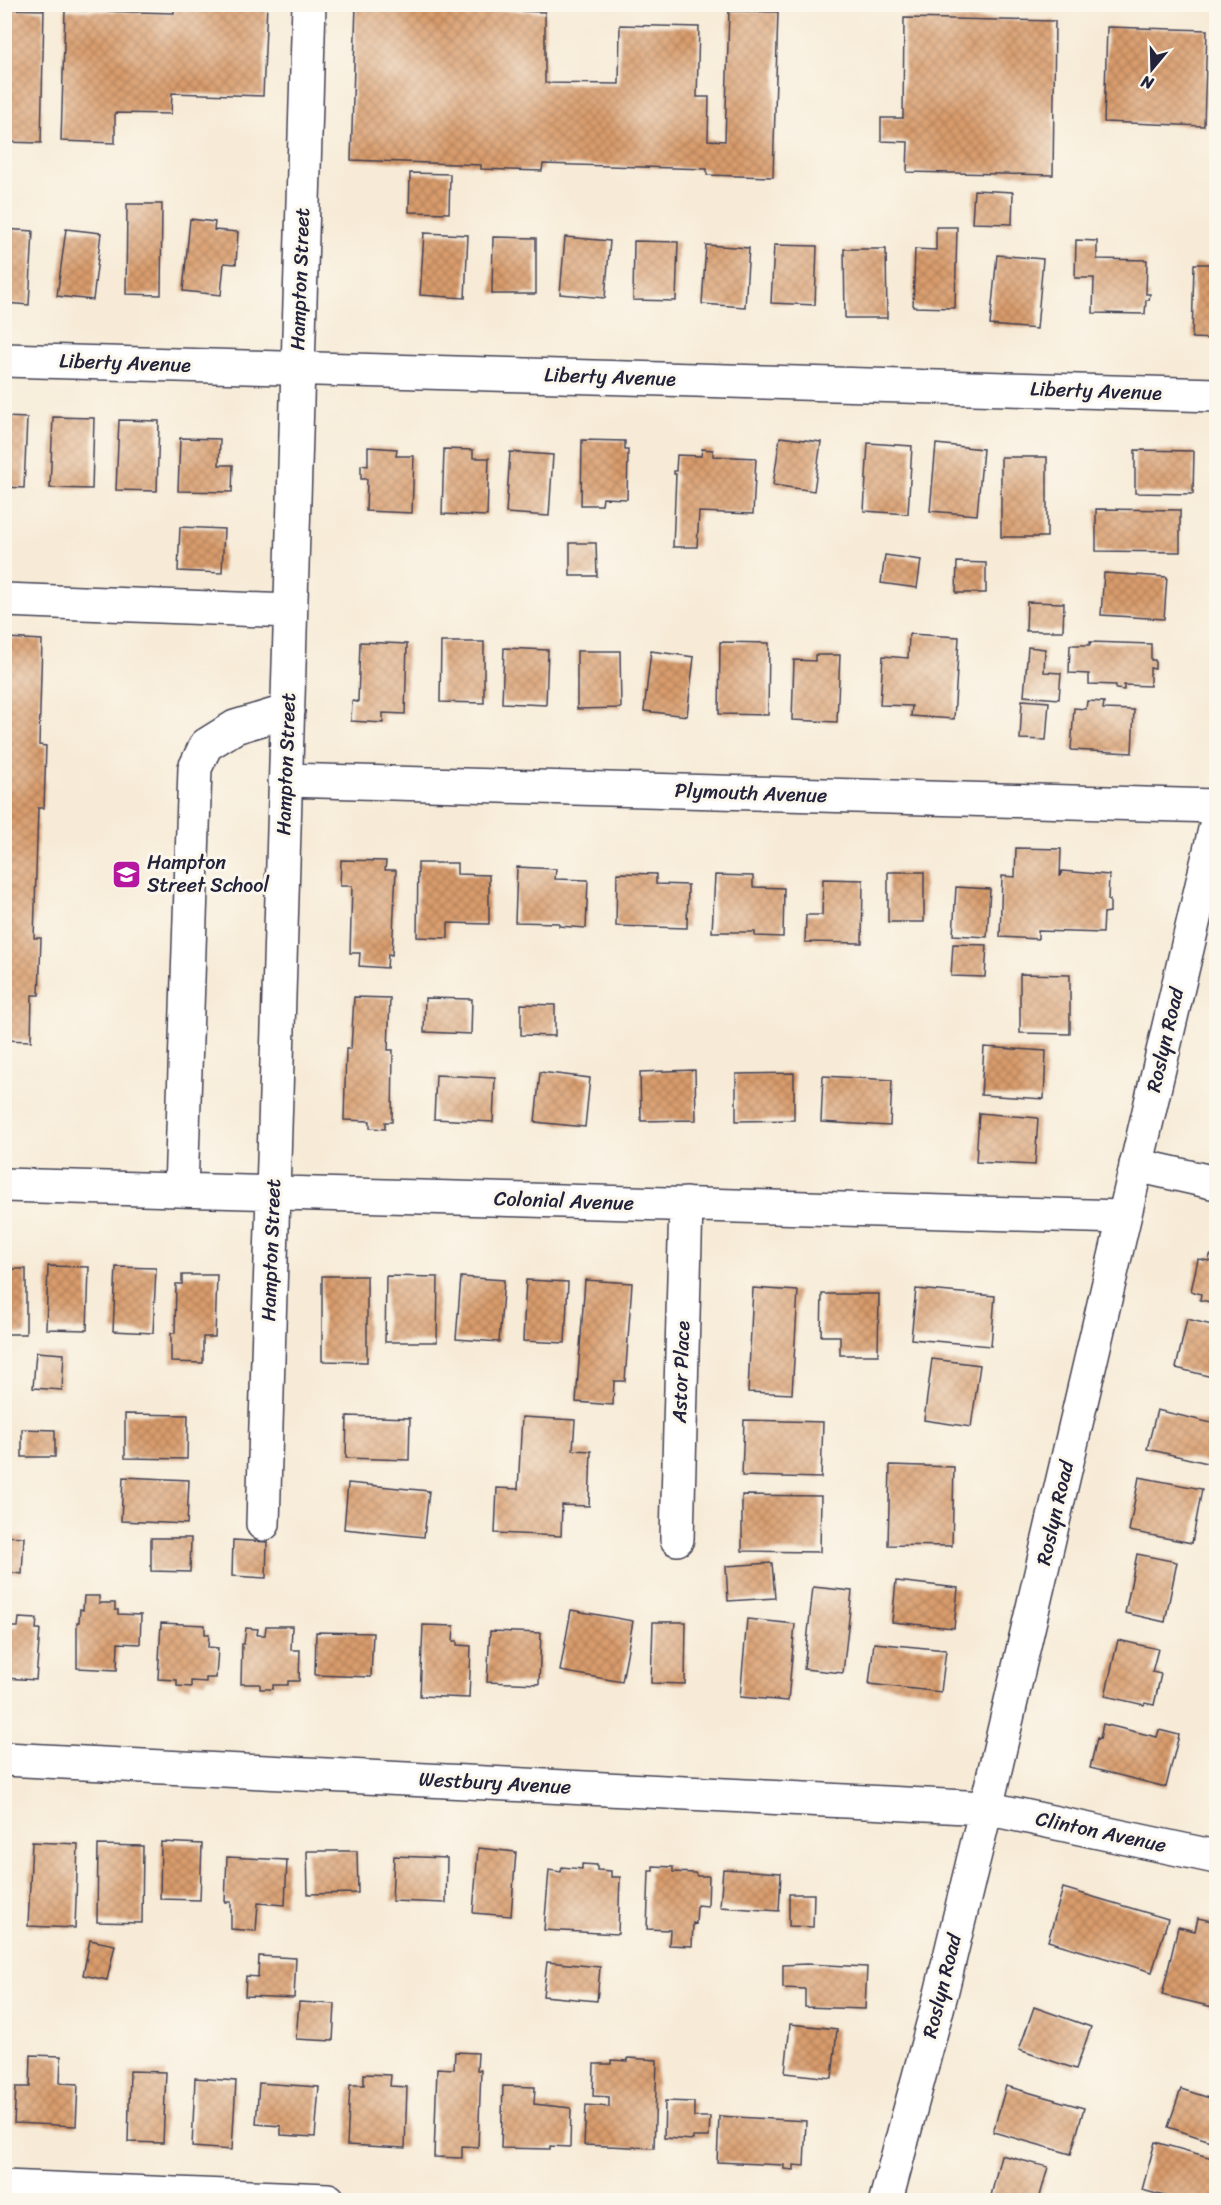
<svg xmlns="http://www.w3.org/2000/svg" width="1221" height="2205" viewBox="0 0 1221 2205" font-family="Sriracha,sans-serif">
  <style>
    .building { fill: url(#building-cross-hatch) }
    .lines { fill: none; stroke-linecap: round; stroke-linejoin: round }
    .minor-casing { stroke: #424052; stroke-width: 36 }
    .major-casing { stroke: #424052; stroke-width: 36 }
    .minor { stroke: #fff; stroke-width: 33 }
    .major { stroke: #fff; stroke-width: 33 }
    .labels { text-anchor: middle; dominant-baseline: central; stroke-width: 6; stroke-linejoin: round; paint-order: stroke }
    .street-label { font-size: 20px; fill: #22223b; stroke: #fbf7ec }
    .poi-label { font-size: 20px; fill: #22223b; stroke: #fbf7ec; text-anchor: start }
  </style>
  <defs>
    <pattern id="building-cross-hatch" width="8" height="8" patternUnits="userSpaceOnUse" patternTransform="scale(1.5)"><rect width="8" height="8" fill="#d99c6c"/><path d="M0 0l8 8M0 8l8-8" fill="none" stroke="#b07f5a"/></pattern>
  </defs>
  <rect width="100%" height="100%" fill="#fbf7ec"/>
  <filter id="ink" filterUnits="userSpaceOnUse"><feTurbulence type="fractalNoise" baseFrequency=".0167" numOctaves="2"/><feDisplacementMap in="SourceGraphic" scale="12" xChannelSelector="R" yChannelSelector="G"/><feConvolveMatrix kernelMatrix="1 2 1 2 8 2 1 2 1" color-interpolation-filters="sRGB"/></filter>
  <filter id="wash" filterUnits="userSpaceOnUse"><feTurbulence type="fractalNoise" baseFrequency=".008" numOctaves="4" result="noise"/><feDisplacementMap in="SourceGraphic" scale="24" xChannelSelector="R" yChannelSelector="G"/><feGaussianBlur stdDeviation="1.35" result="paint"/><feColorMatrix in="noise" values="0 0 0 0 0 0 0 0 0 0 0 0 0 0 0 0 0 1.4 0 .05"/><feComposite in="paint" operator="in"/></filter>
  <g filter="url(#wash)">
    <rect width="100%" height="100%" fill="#f7ebd7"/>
    <g id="blocks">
      <path class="building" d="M174 4H267L263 96 172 93 171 114 115 113V143L61 141 65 10 174 13Z
        M356 4 545 12V83L619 84 620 25 699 27 697 97H709L708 140 725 141 729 11 778 12 773 177 707 175V169L543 164 542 171 481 169V165L351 160Z
        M4 9 44 10 41 143 4 142Z
        M904 18 1055 21 1053 175 907 172 908 142 881 141V118H903Z
        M1107 27 1207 30 1204 126 1104 122Z
        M410 173 450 174 449 213 409 212Z
        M974 190 1013 192 1012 224 972 223Z
        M127 204H162L161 295 126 294Z
        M190 219 215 222 214 230 238 232 236 264 224 263 221 295 183 291Z
        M936 227H957L955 308 913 307 915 249 936 250Z
        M4 229 33 231 29 305 4 303Z
        M66 229 101 233 93 300 57 296Z
        M424 233 468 235 465 298 420 295Z
        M493 237 536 238V294H492Z
        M565 237 610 241 605 298 560 294Z
        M1076 240 1097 241V259L1147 260 1146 294H1150L1149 300H1146L1145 314 1093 313 1094 278H1075Z
        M634 241 678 242 676 301 633 300Z
        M706 245 749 248 745 307 702 304Z
        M774 245 817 246 815 305 771 303Z
        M844 249H886L887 318H845Z
        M997 255 1043 259 1037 329 990 325Z
        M1194 264H1216V339L1192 338Z
        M4 417 27 418 24 488 4 487Z
        M53 417 94 418 92 489 50 488Z
        M119 420 159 421 157 491 116 490Z
        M780 437 821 442 814 491 773 485Z
        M180 438 220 439 219 465H233L232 492 178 491Z
        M582 440 625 441V450H628L627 499 603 498 602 505H581Z
        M868 443 912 446 908 514 864 511Z
        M936 444 983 449 977 515 930 511Z
        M368 447 397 449 396 456H414L412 513 366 511 367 479H361V465L368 466Z
        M444 449 473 450V458H489L487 516 442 514Z
        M702 449 713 450V456L756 458 753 514 699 512 697 547H673L676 474H674V471H676L677 455 701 456Z
        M1135 450 1194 451 1193 494 1135 493Z
        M510 452 553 455 549 516 506 513Z
        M1001 457H1047V537H1001Z
        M1096 509 1180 510V552L1096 551Z
        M180 527 224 529 222 573 178 571Z
        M570 543H596L597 576H570Z
        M885 555 921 560 917 588 881 583Z
        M957 562 986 563V593H956Z
        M1104 573 1167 577 1164 619 1101 615Z
        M1027 602 1064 603 1063 631H1026Z
        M4 633H7V638L42 640 39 745 46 746 44 808H38L34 938H41L39 995H32L31 1041 4 1040Z
        M909 634 959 637 954 719 911 716 912 706 880 705 883 656 908 658Z
        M360 642 407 644 405 714 383 713V723L351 721 352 701 358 702Z
        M441 642H484V703L440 702Z
        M720 642 769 643 768 715 719 714Z
        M1090 642 1151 644V660H1155V669L1150 668V686L1124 685V690L1116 689V685L1089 684V674L1069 673 1070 645H1090Z
        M1028 647 1045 649 1044 672 1061 673 1059 699 1024 696Z
        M504 648 548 650 546 705 502 703Z
        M577 651H620L621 708 577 709Z
        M651 651 694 657 687 716 644 711Z
        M815 655H840L837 722 792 720 794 660 815 661Z
        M1022 700 1049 702 1046 740 1020 739Z
        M1087 701 1104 702 1103 709 1134 710 1132 753 1071 750 1074 708 1086 709Z
        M1016 848 1061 849 1060 877 1062 871 1109 875 1108 900H1110V912L1104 913 1103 933 1038 931V939L1000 937 1002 876 1015 877Z
        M341 860 386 861 385 870H396L392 955 388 954 387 968 359 966 360 953H350L352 886H340Z
        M418 863H457V874L489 875V924L448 923V938L417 937Z
        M517 867 556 869 555 879 588 880 586 928 559 926V923L515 922Z
        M888 872H924V922H888Z
        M617 873 656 874V884L688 885 687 928 616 926Z
        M715 875 753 876V887L784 888 783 937 755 936V932H712Z
        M823 879 863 880 862 943 805 942 806 915H822Z
        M956 887 990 889 987 937 953 935Z
        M953 944 987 945 985 977 951 976Z
        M1020 974 1070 975V1034L1020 1033Z
        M354 997 390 998 388 1050H393L392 1122H385V1129L370 1128V1121L344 1120 346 1049H351Z
        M425 998 472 999 471 1034 424 1032Z
        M521 1004 555 1005V1036L521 1035Z
        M984 1047 1046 1051 1044 1099 981 1095Z
        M695 1070 696 1120 641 1121 640 1072Z
        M540 1072 590 1078 585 1127 535 1122Z
        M794 1073V1120L736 1121V1074Z
        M436 1075 495 1078 493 1122 434 1119Z
        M823 1076 892 1080 890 1126 821 1122Z
        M979 1113 1038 1118 1035 1165 976 1162Z
        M1210 1255 1216 1256V1303L1200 1300 1201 1294 1191 1291 1198 1259 1209 1261Z
        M4 1265H11V1269H26V1334H4Z
        M48 1266 89 1267 87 1330 46 1329Z
        M116 1267 156 1268 153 1333 113 1331Z
        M182 1275H217L215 1337H203V1363L171 1362V1333H175L176 1284H182Z
        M322 1276H367V1362L322 1361Z
        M386 1276 438 1277 437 1342H385Z
        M461 1277 504 1280 499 1342 456 1339Z
        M526 1280 568 1282 565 1343 523 1341Z
        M585 1280 632 1283 625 1381H614L613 1405 576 1402Z
        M753 1288 798 1291 792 1394 748 1392Z
        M916 1289 995 1296 991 1346 911 1339Z
        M822 1294H879L878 1355H840V1336H821Z
        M1187 1319 1216 1326V1378L1176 1368Z
        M36 1352 64 1354 62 1390 33 1388Z
        M932 1359 980 1365 971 1427 924 1420Z
        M1157 1410 1216 1424V1465L1147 1449Z
        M125 1414 188 1415 187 1459 125 1458Z
        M347 1416 410 1418 409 1460 346 1458Z
        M522 1417 575 1420 573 1450 591 1451 589 1506 562 1505 561 1536 495 1533 497 1488 518 1489Z
        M744 1420 823 1422 821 1478 742 1476Z
        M22 1429 55 1430V1457H22Z
        M890 1465 954 1467 952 1546 888 1545Z
        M123 1477 189 1480 187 1524 121 1521Z
        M1139 1477 1202 1489 1192 1543 1129 1531Z
        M348 1483 429 1491 424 1537 344 1529Z
        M742 1495 821 1496 820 1552 742 1551Z
        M4 1536 24 1537 22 1574 4 1572Z
        M151 1538H191L190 1572 151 1571Z
        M233 1540 267 1542 266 1578 232 1576Z
        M1137 1554 1177 1562 1165 1622 1125 1613Z
        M772 1563 775 1598 728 1601 726 1566Z
        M896 1581 958 1588 954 1628 892 1622Z
        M813 1587 852 1591 843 1673 804 1669Z
        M84 1596H99V1603H115V1610H118V1614L141 1615 140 1644 118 1643 117 1670 77 1668V1622H79L80 1609 83 1610Z
        M571 1610 633 1621 622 1682 560 1671Z
        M19 1618 37 1619 36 1629H40L36 1680 4 1678V1627H18Z
        M747 1619 795 1624 788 1701 740 1697Z
        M653 1622H686L685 1684 651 1683Z
        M161 1623 205 1625V1634H209L208 1647 218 1648 216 1678H206V1682L191 1681V1687L177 1686V1680L158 1679Z
        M423 1625 454 1626 453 1641H457V1645L471 1646 469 1698 420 1696Z
        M266 1626H292L291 1650H300L299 1681H288V1685H273V1689H260V1684H241L242 1644H244L246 1628 258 1629 257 1635H265Z
        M490 1631 541 1633 539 1684 487 1682Z
        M316 1632 373 1633 371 1677 315 1675Z
        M1118 1640 1158 1649 1152 1672 1161 1674 1154 1705 1145 1703 1144 1705 1105 1696Z
        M874 1643 946 1650 941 1692 869 1684Z
        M1103 1724 1157 1737 1159 1730 1179 1735 1166 1787 1090 1768 1097 1738 1100 1739Z
        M32 1842 78 1844 75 1928 28 1926Z
        M161 1842 202 1844 200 1900 160 1899Z
        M98 1845 143 1846 142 1923 97 1922Z
        M478 1848 516 1852 511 1916 473 1913Z
        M307 1851H357L358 1893 308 1894Z
        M394 1856 447 1858 446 1903 392 1901Z
        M227 1857 287 1860 285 1905 258 1903 256 1931 231 1929V1902H225Z
        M582 1864 597 1865V1870L611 1871V1877H620L618 1934 544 1930 549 1870 561 1872 562 1867 582 1869Z
        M653 1866 673 1867V1872L695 1873 697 1876H709L708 1906 697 1905 696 1924 693 1923 692 1946 669 1945 670 1930 647 1929 649 1871H653Z
        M723 1869 781 1873 779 1911 720 1907Z
        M1063 1888 1168 1919 1152 1972 1048 1941Z
        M789 1894H814L813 1927 789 1926Z
        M1198 1918 1216 1922V1993L1213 2007 1162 1995 1178 1927 1195 1931Z
        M90 1940 115 1945 107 1980 83 1975Z
        M259 1956 296 1958 294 1998 245 1996 246 1976 258 1977Z
        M547 1962 600 1967 597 2001 543 1996Z
        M807 1964 867 1967 865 2009 805 2007V1989L783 1988V1965Z
        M299 2002 335 2004 333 2041 296 2039Z
        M1034 2007 1091 2027 1076 2069 1019 2050Z
        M790 2024 837 2029 832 2078 785 2073Z
        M455 2052 478 2053 477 2070H481L478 2147 462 2146V2158L434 2157 437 2068 454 2069Z
        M31 2055 61 2056 60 2083 78 2084 76 2126 14 2123 16 2087H30Z
        M628 2058 657 2060 654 2148 584 2145 586 2105 609 2107V2097L593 2096 594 2064H611V2060L628 2061Z
        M130 2071 166 2072 163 2143 128 2142Z
        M364 2074 391 2075 390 2086 407 2087 405 2148 347 2145 350 2085H364Z
        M195 2078 236 2081 232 2150 192 2147Z
        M259 2083 319 2087 315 2137 281 2135V2126L256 2124Z
        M503 2086 535 2087 534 2104 571 2108 570 2147 550 2146V2149L501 2148Z
        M1006 2086 1084 2108 1071 2154 993 2132Z
        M1181 2089 1216 2100V2143L1168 2127Z
        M665 2101 694 2102V2117H710L709 2137H693V2140L664 2138Z
        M719 2116 806 2121 804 2166 794 2165V2170L784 2169V2165L717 2162Z
        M1155 2142 1216 2159V2200H1179L1142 2190Z
        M1001 2155 1048 2167 1039 2200H990Z"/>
    </g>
  </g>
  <g filter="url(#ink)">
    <use href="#blocks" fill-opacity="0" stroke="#424052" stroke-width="1.5"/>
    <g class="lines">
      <defs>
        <path id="minor" d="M4 360 1216 395
          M4 600 290 611
          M285 780 1216 806
          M1136 1165 1216 1183
          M4 1185 1123 1217
          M181 1190 195 768 206 745 235 727 288 711
          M263 1524 309 4
          M677 1539 686 1204
          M986 1808 1216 1857
          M4 2187 328 2200"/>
        <path id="major" d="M4 1759 986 1808
          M886 2200 941 1994 986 1808 1216 825"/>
      </defs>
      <use href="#minor" class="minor-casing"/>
      <use href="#major" class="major-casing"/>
      <use href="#minor" class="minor"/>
      <use href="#major" class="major"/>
    </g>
  </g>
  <defs>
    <symbol id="school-square" viewBox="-11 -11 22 22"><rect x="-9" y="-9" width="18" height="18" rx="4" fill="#b5179e" stroke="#fbf7ec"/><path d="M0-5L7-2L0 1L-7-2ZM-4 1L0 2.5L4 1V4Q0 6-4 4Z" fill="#fff"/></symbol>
  </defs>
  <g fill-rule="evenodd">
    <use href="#school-square" x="110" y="858" width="33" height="33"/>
  </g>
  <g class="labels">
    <g class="street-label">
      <text transform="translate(300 279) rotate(-88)">Hampton Street</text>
      <text transform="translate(125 363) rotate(2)">Liberty Avenue</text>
      <text transform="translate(610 377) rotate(2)">Liberty Avenue</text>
      <text transform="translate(1096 391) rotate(2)">Liberty Avenue</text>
      <text transform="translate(286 764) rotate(-88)">Hampton Street</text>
      <text transform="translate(751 793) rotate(2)">Plymouth Avenue</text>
      <text transform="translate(1165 1040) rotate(-77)">Roslyn Road</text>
      <text transform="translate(564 1201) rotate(2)">Colonial Avenue</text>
      <text transform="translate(271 1250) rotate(-88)">Hampton Street</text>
      <text transform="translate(681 1372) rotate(-88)">Astor Place</text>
      <text transform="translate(1055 1513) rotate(-77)">Roslyn Road</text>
      <text transform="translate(495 1783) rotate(3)">Westbury Avenue</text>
      <text transform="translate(1101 1832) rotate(12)">Clinton Avenue</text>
      <text transform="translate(942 1986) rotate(-76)">Roslyn Road</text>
    </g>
    <g class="poi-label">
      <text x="147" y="862">Hampton<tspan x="147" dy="23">Street School</tspan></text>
    </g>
  </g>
  <rect width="1221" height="2205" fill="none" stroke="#fbf7ec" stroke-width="24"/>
  <g transform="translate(1152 69) rotate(199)" stroke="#fbf7ec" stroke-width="4.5" paint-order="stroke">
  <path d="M0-4.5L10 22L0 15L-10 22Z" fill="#22223b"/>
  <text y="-9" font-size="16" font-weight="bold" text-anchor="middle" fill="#22223b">N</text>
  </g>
</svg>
